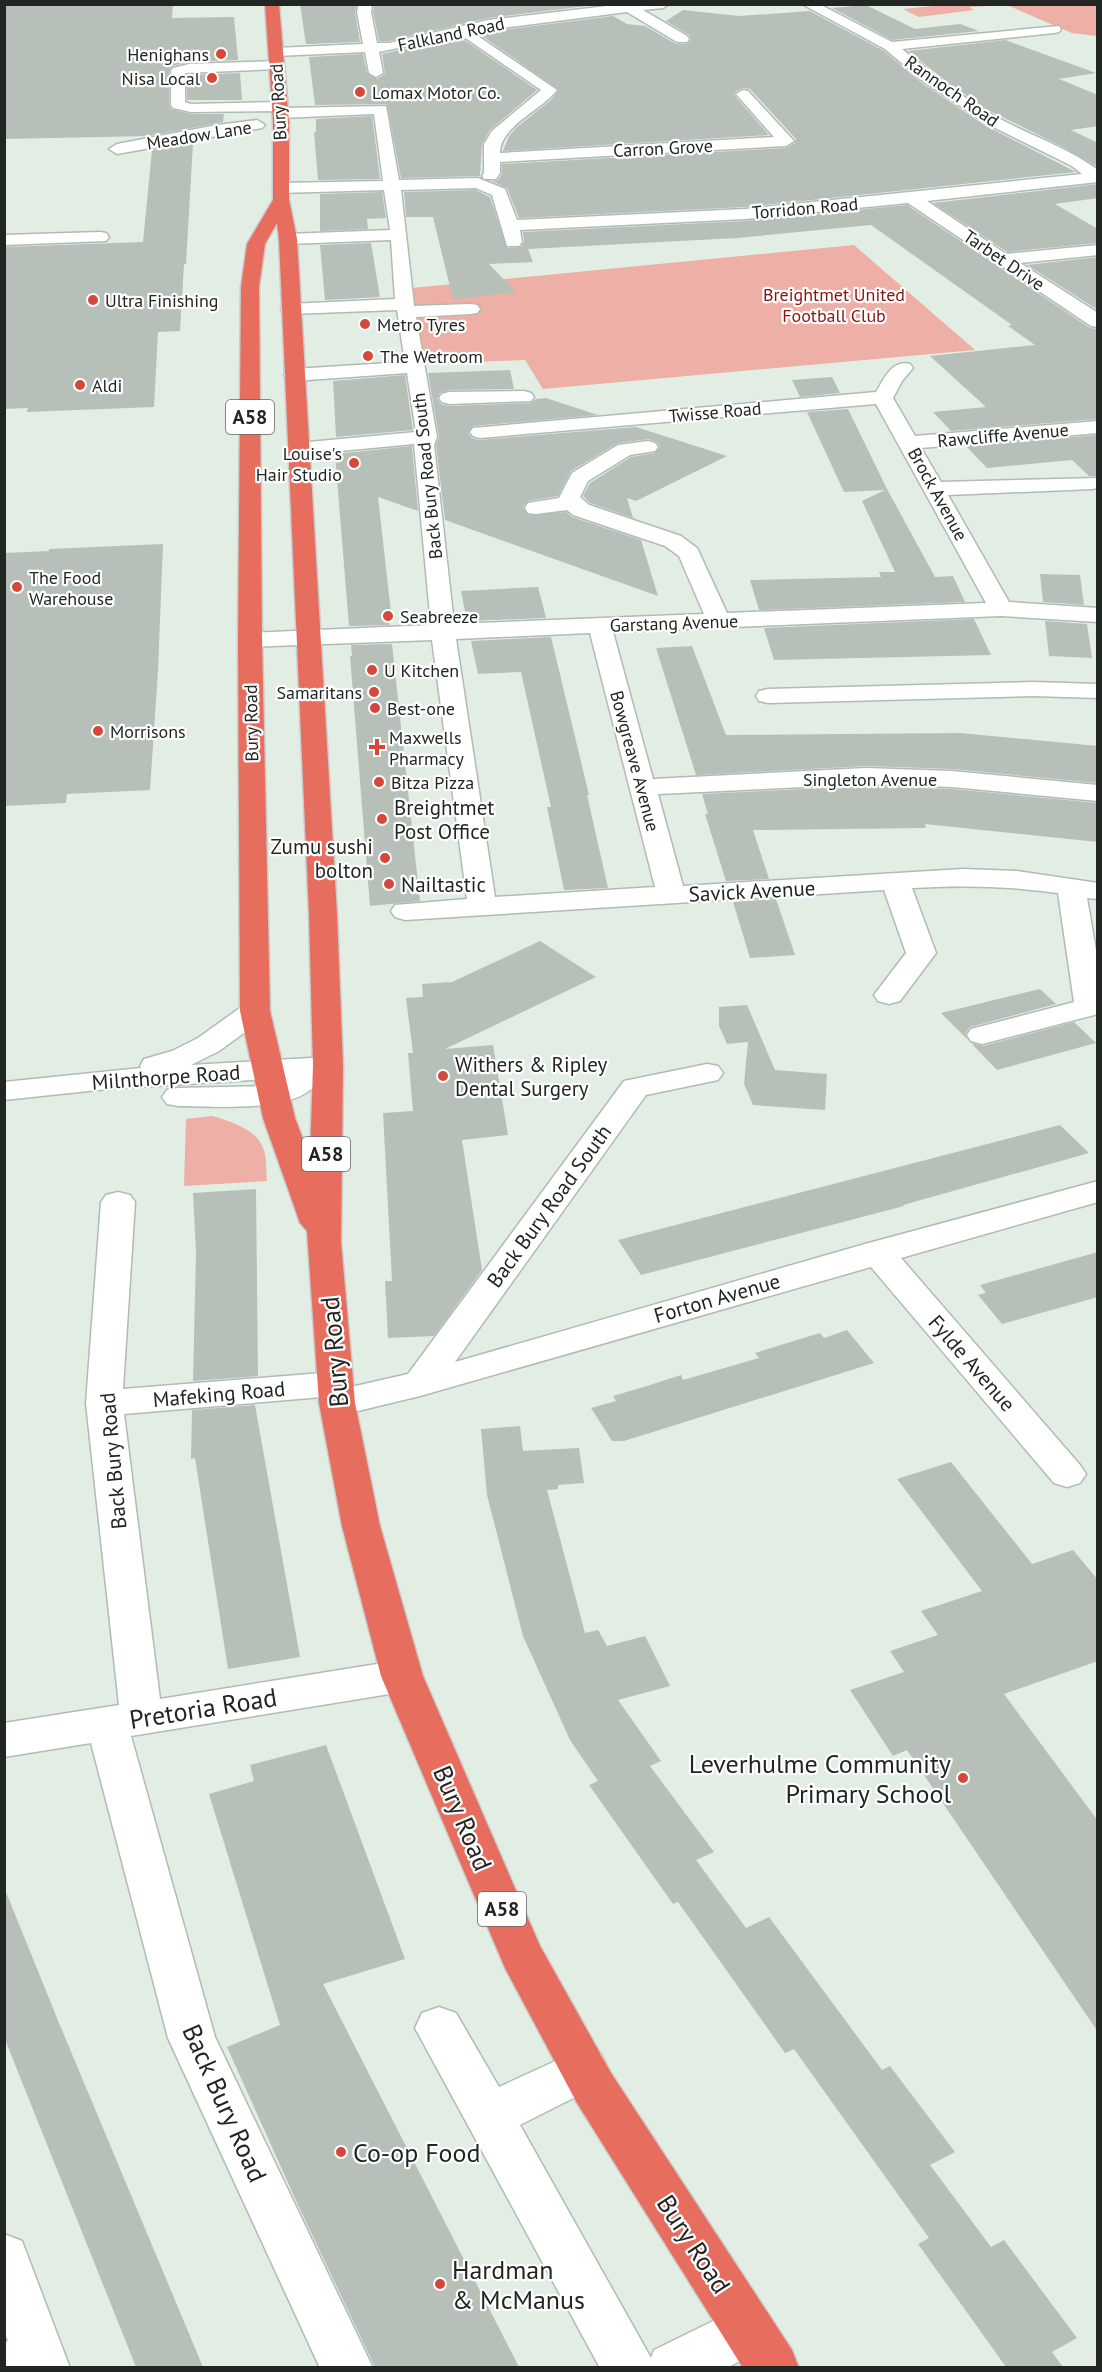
<svg xmlns="http://www.w3.org/2000/svg" width="1102" height="2372" viewBox="0 0 1102 2372" font-family="'PT Sans',sans-serif">
  <style>
    .green { fill: #edafa6 }
    .building { fill: #b6c0b8 }
    .lines { fill: none; stroke-linecap: round; stroke-linejoin: round }
    .minor-casing { stroke: #b1bbb3; stroke-width: 3 }
    .highway-casing { stroke: #cacbca; stroke-width: 3 }
    .minor { fill: #fff; fill-rule: evenodd }
    .highway { fill: #e76e5f; fill-rule: evenodd }
    .poi-dot { fill: #d5473b; stroke: #fff; stroke-width: 2 }
    .labels { text-anchor: middle; dominant-baseline: central; stroke-width: 4.5; stroke-linejoin: round; paint-order: stroke }
    .far-street-label { font-size: 18px; fill: #222623; stroke: #fff }
    .far-poi-label { font-size: 18px; fill: #222623; stroke: #fff; text-anchor: start }
    .far-park-label { font-size: 18px; fill: #89130f; stroke: #fff }
    .shield { fill: #fff; stroke: #646765; stroke-width: 1.5 }
    .shield-label { font-size: 20px; font-weight: bold; fill: #222623 }
    .poi-label { font-size: 21px; fill: #222623; stroke: #fff; text-anchor: start }
    .street-label { font-size: 21px; fill: #222623; stroke: #fff }
    .near-street-label { font-size: 26px; fill: #222623; stroke: #fff }
    .near-poi-label { font-size: 26px; fill: #222623; stroke: #fff; text-anchor: start }
  </style>
  <rect width="100%" height="100%" fill="#e2ede4"/>
  <path class="green" d="M953 4 1097 5V36L1072 33 1007 5 969 7 974 10 919 17 903 9Z
    M854 245 975 350 543 389 525 360 423 364 412 288Z
    M212 1116C230 1121 256 1129 263 1148 267 1157 266 1171 267 1181L184 1186 186 1119Z"/>
  <path class="building" d="M4 4H173L172 18 234 17 238 60 188 62 172 66 169 71V105L171 109 191 114H224L223 122 149 136 4 139Z
    M300 4H357L355 12 360 42 306 44Z
    M374 4H593L595 5 488 18 389 41H379L373 12Z
    M866 5 915 29 960 24 979 31 892 40 832 8Z
    M683 10 739 16 810 11 884 51 922 83 986 126 1076 172 745 207 519 218 507 188 492 181 498 180 502 174V164L786 148 795 143 796 139 750 89 743 88 735 92 734 95 769 135 503 151 509 136 516 128 552 99 559 90 478 33 613 16 627 24 645 26 676 44H687L691 40 689 35 666 21Z
    M456 38 466 41 537 90 490 130 482 144 480 176 401 178 387 104 315 105 309 57 363 54 367 73 377 79 385 74 382 54Z
    M1005 40 1096 73 1059 79 1098 95V126L1071 130 1098 143V167L1063 147 988 110 950 84 908 51Z
    M240 73 242 100H187V75Z
    M372 116 380 179 318 180 314 132H316V119Z
    M193 143 186 264H184L180 331 158 332 154 407 27 412 28 408 4 409V247L143 242 152 150Z
    M1098 184V198L1055 204 1098 229V243L1007 252 933 203Z
    M476 190 490 197 507 248 521 247 524 242 523 232 745 221 907 205 1090 328 1098 329V419L951 431 933 412 986 407 930 356 1035 345 1008 326 1012 325 871 225 737 238 528 249 533 262 489 264 516 292 453 299 433 217H406L404 192Z
    M382 192 386 218 367 219 368 229 320 231V194Z
    M371 243 380 297 325 300 320 245Z
    M1098 257V310L1027 265Z
    M510 370 514 389 449 390 440 393 437 399 441 404 449 406 531 403 536 399 546 398 598 415 473 426 468 433 472 438 479 440 636 427 727 456 636 501 627 498 633 518 590 503 583 496 590 483 631 457 655 453 660 447 657 442 649 439 618 443 571 471 558 496 528 501 523 507 528 515 566 512 572 517 641 540 658 596 445 520 436 445 439 437 428 373Z
    M405 375 413 430 336 437 333 381Z
    M832 377 840 393 800 397 792 380Z
    M848 409 887 489 935 577 953 576 965 602 759 610 750 580 881 577 879 572H895L862 501 885 490 844 492 807 412Z
    M1098 435V476H1089L1072 460 987 468 966 446Z
    M412 446 418 511 378 497 392 621H389L390 625 349 626 335 454Z
    M163 544 158 671 150 790 67 794 66 803 4 806V553L49 551V549Z
    M1040 574 1080 575 1084 605 1043 602Z
    M538 587 546 618 467 621 461 591Z
    M974 619 991 655 774 660 764 628Z
    M1045 621 1087 624 1092 658 1049 656Z
    M551 637 589 795H587L608 888 564 890 547 807H551L521 672 478 674 471 641Z
    M392 644 420 901 370 906 350 656H352L351 645Z
    M692 646 726 735 960 733 1098 746V783L952 769 866 766 696 775 656 648Z
    M866 786 952 789 1098 803V842L925 824 926 828 753 830 769 879 726 881 705 814H708L702 794Z
    M776 899 795 955 750 958 733 902Z
    M540 941 596 977 445 1049 493 1045 508 1135 462 1140 482 1270 434 1336 388 1338 385 1281H392L383 1113 413 1111 408 1053H413L406 998 423 997 422 984 452 982Z
    M1040 989 1056 1004 970 1027 965 1034 968 1040 941 1013Z
    M747 1005 775 1070 827 1074 825 1110 753 1105 744 1084 748 1042 727 1044 719 1026V1007Z
    M1074 1022 1096 1043 997 1070 971 1043 983 1046Z
    M1060 1125 1089 1153 903 1205 904 1206 641 1275 618 1240Z
    M256 1189 258 1376 193 1381 196 1252 193 1193Z
    M1098 1252V1297L1002 1324 978 1295 986 1293 980 1285Z
    M847 1330 874 1363 624 1441H612L591 1408 616 1401 613 1396 647 1386 681 1375 683 1380 759 1358 755 1353 820 1333 824 1338Z
    M255 1405 300 1657 228 1669 195 1458 191 1459 192 1410Z
    M520 1426 523 1451 579 1448 584 1483 558 1485V1489L547 1490 585 1633 598 1630 607 1646 645 1636 670 1686 618 1700 661 1761 650 1766 714 1852 696 1860 746 1928 769 1917 882 2070 890 2066 955 2152 930 2165 991 2247 1004 2240 1077 2338 1052 2352 1063 2367H1006L918 2244 929 2238 794 2049 785 2053 678 1902 673 1904 589 1785 598 1781 570 1740 523 1636 487 1495 481 1429Z
    M951 1462 1032 1564 1073 1550 1098 1580V1661L1004 1694 1098 1821V2032L907 1750 893 1756 850 1690 904 1672 890 1651 938 1635 921 1611 982 1591 897 1479Z
    M326 1745 405 1959 323 1984 519 2367H375L298 2205 227 2047 280 2025 209 1794 254 1781 250 1765Z
    M6 1892 59 2023 203 2367H136L4 2037Z"/>
  <g class="lines">
    <defs>
      <path id="minor" d="M359 4H372L371 12 377 43H389L488 20 624 4H669L663 8 643 10 687 36 689 39 687 42H677L627 12 472 32 557 90C542 110 500 126 500 153L774 137 736 94 743 90 748 91 794 141 786 146 500 162V173L496 179H484L482 176 484 173V144L492 131 541 90 467 39 456 36 379 52 383 73 376 77 369 73 365 52 276 56 269 52 276 48 363 44 357 12Z
        M802 4H819L892 42 1059 26 1061 29 1059 32 1054 33 902 49C932 74 965 100 1000 119 1032 136 1068 148 1098 170V182L927 201 1006 254 1098 245V255L1020 263 1098 313V327L1091 326 908 203 745 219 520 230 522 242 519 246H507L492 195 476 188 401 190 414 306 471 304 477 305 480 309 477 313 471 314 416 317 437 437 434 445 454 624 704 614 679 556 665 546 573 515 567 510 536 514 528 513 525 508 528 503 559 498 572 473 618 445 648 441 655 443 658 447 655 451 630 455 588 481 580 497 589 505 681 536 697 548 727 613 986 603 876 404 480 438 473 436 470 432 473 428 876 392C884 379 892 359 910 364L913 368 902 381 893 398 915 436 1098 421V433L921 448 941 482 1098 478V488L1092 489 948 495 1009 602 1098 608V622L1001 616 613 632 653 779 866 768 952 771 1098 785V801L952 787 866 784 658 794 683 886 963 869 1017 871 1098 883V899L1087 898 1098 962V1014L982 1044 971 1041 967 1035 971 1029 1074 1002 1058 893C1009 886 962 885 912 888L936 953 900 1001 889 1004 878 1001 874 995 906 953 884 890 405 920 395 917 391 911 395 905 467 899 432 640 250 647 242 645 238 640 242 635 250 633 431 625 414 444 298 455 291 453 288 449 291 445 298 443 416 432 407 373 294 381 287 379 284 375 287 371 294 369 405 362 397 310 290 314 284 313 281 309 284 305 290 304 395 299 391 240 288 244 282 243 279 239 282 235 288 234 390 230 384 190 281 193 273 188 281 183 383 181 374 114 280 118 275 116 272 113 274 111 191 112 173 108 171 105V71L173 68 189 64 277 61 284 65 277 69 185 73V102L191 104 280 102 285 103 287 106 286 108 386 106 399 180 478 178 505 189 517 220 745 209 1082 174 1072 166 987 124 923 81 885 49ZM590 633 655 887 495 897 456 639Z
        M257 120 265 125 262 128 117 154 109 149 117 144 217 125Z
        M100 232 106 233 109 237 106 241 4 245V235Z
        M524 391 531 393 534 397 531 401 449 404 442 402 439 398 442 394 449 392Z
        M1033 682 1098 684V698L1033 696 768 703 759 701 756 696 759 691 768 689Z
        M255 1002 266 1005 270 1011 266 1017 219 1051 191 1065 328 1057 339 1059 343 1066 339 1073 312 1076 317 1083C295 1114 213 1106 178 1106L167 1104 162 1097 167 1090 178 1088 269 1086 286 1078 107 1089 4 1100V1082L141 1068 140 1066 144 1059 172 1051 198 1038 244 1005Z
        M707 1064 718 1066 723 1073 718 1080 646 1095 455 1362 865 1244 1098 1181V1202L901 1258 1080 1465 1086 1474 1080 1483 1067 1487 1054 1483 871 1267 420 1396 337 1416 324 1412 319 1403 322 1397 124 1414 160 1699 402 1660 417 1665 423 1676 417 1687 402 1692 131 1736 215 2037 373 2368H320L168 2038 91 1743 4 1757V1723L119 1705 86 1403 101 1202 106 1195 118 1192 130 1195 135 1202 123 1389 335 1372 348 1375 353 1384 351 1387 408 1374 624 1081Z
        M439 2007 456 2013 499 2087 584 2048 601 2054 608 2069 601 2084 520 2125 651 2358 654 2350 748 2304 766 2311 774 2329 766 2347 727 2368H600L415 2028 422 2013Z
        M4 2234 22 2241 70 2368H4V2343L8 2341 4 2331Z"/>
      <path id="highway" d="M265 4H279L289 122V200L297 239 337 914 343 1066 341 1242 355 1403 380 1526 423 1676 540 1946 611 2073 792 2350 799 2368H743L577 2103 505 1968 381 1676 342 1526 319 1403 307 1231 300 1223 263 1118 240 1011 238 640 241 287 247 244 273 200V122ZM277 223 279 239 309 914 313 1066 310 1158 295 1118 270 1011 262 640 259 287 265 244Z"/>
    </defs>
    <use href="#minor" class="minor-casing"/>
    <use href="#highway" class="highway-casing"/>
    <use href="#minor" class="minor"/>
    <use href="#highway" class="highway"/>
  </g>
  <g class="poi-dot">
    <circle cx="221" cy="54" r="6"/>
    <circle cx="212" cy="78" r="6"/>
    <circle cx="360" cy="92" r="6"/>
    <circle cx="93" cy="300" r="6"/>
    <circle cx="365" cy="324" r="6"/>
    <circle cx="368" cy="356" r="6"/>
    <circle cx="80" cy="385" r="6"/>
    <circle cx="354" cy="463" r="6"/>
    <circle cx="17" cy="587" r="6"/>
    <circle cx="388" cy="616" r="6"/>
    <circle cx="372" cy="670" r="6"/>
    <circle cx="374" cy="692" r="6"/>
    <circle cx="375" cy="708" r="6"/>
    <circle cx="98" cy="731" r="6"/>
    <path d="M374 738h6v6h6v6h-6v6h-6v-6h-6v-6h6z"/>
    <circle cx="379" cy="782" r="6"/>
    <circle cx="382" cy="819" r="6"/>
    <circle cx="385" cy="858" r="6"/>
    <circle cx="389" cy="884" r="6"/>
    <circle cx="443" cy="1076" r="6"/>
    <circle cx="963" cy="1778" r="6"/>
    <circle cx="341" cy="2152" r="6"/>
    <circle cx="440" cy="2284" r="6"/>
  </g>
  <g class="labels">
    <g class="far-street-label">
      <text transform="translate(451 34) rotate(-12)">Falkland Road</text>
      <text transform="translate(952 91) rotate(35)">Rannoch Road</text>
      <text transform="translate(278 102) rotate(-93)">Bury Road</text>
      <text transform="translate(199 135) rotate(-9)">Meadow Lane</text>
      <text transform="translate(663 148) rotate(-3)">Carron Grove</text>
      <text transform="translate(805 208) rotate(-5)">Torridon Road</text>
      <text transform="translate(1004 260) rotate(34)">Tarbet Drive</text>
      <text transform="translate(715 412) rotate(-5)">Twisse Road</text>
      <text transform="translate(1003 435) rotate(-5)">Rawcliffe Avenue</text>
      <text transform="translate(427 476) rotate(-96)">Back Bury Road South</text>
      <text transform="translate(938 494) rotate(61)">Brock Avenue</text>
      <text transform="translate(674 623) rotate(-2)">Garstang Avenue</text>
      <text transform="translate(251 723) rotate(-91)">Bury Road</text>
      <text transform="translate(635 761) rotate(75)">Bowgreave Avenue</text>
      <text x="870" y="779">Singleton Avenue</text>
    </g>
    <g class="far-poi-label">
      <text x="209" y="54" text-anchor="end">Henighans</text>
      <text x="200" y="78" text-anchor="end">Nisa Local</text>
      <text x="372" y="92">Lomax Motor Co.</text>
      <text x="105" y="300">Ultra Finishing</text>
      <text x="377" y="324">Metro Tyres</text>
      <text x="380" y="356">The Wetroom</text>
      <text x="92" y="385">Aldi</text>
      <text x="342" y="453" text-anchor="end">Louise's<tspan x="342" dy="21">Hair Studio</tspan></text>
      <text x="29" y="577">The Food<tspan x="29" dy="21">Warehouse</tspan></text>
      <text x="400" y="616">Seabreeze</text>
      <text x="384" y="670">U Kitchen</text>
      <text x="362" y="692" text-anchor="end">Samaritans</text>
      <text x="387" y="708">Best-one</text>
      <text x="110" y="731">Morrisons</text>
      <text x="389" y="737">Maxwells<tspan x="389" dy="21">Pharmacy</tspan></text>
      <text x="391" y="782">Bitza Pizza</text>
    </g>
    <g class="far-park-label">
      <text x="834" y="294">Breightmet United<tspan x="834" dy="21">Football Club</tspan></text>
    </g>
    <g class="shield">
      <rect x="226" y="400" width="48" height="34" rx="4.5"/>
      <rect x="302" y="1137" width="48" height="34" rx="4.5"/>
      <rect x="478" y="1892" width="48" height="34" rx="4.5"/>
    </g>
    <g class="shield-label">
      <text x="250" y="417">A58</text>
      <text x="326" y="1154">A58</text>
      <text x="502" y="1909">A58</text>
    </g>
    <g class="poi-label">
      <text x="394" y="807">Breightmet<tspan x="394" dy="24">Post Office</tspan></text>
      <text x="373" y="846" text-anchor="end">Zumu sushi<tspan x="373" dy="24">bolton</tspan></text>
      <text x="401" y="884">Nailtastic</text>
      <text x="455" y="1064">Withers &amp; Ripley<tspan x="455" dy="24">Dental Surgery</tspan></text>
    </g>
    <g class="street-label">
      <text transform="translate(752 891) rotate(-3)">Savick Avenue</text>
      <text transform="translate(166 1077) rotate(-4)">Milnthorpe Road</text>
      <text transform="translate(549 1206) rotate(-54)">Back Bury Road South</text>
      <text transform="translate(717 1298) rotate(-16)">Forton Avenue</text>
      <text transform="translate(972 1363) rotate(49)">Fylde Avenue</text>
      <text transform="translate(219 1394) rotate(-5)">Mafeking Road</text>
      <text transform="translate(113 1461) rotate(-95)">Back Bury Road</text>
    </g>
    <g class="near-street-label">
      <text transform="translate(334 1352) rotate(-95)">Bury Road</text>
      <text transform="translate(203 1708) rotate(-9)">Pretoria Road</text>
      <text transform="translate(463 1818) rotate(67)">Bury Road</text>
      <text transform="translate(225 2103) rotate(66)">Back Bury Road</text>
      <text transform="translate(694 2244) rotate(57)">Bury Road</text>
    </g>
    <g class="near-poi-label">
      <text x="951" y="1763" text-anchor="end">Leverhulme Community<tspan x="951" dy="30">Primary School</tspan></text>
      <text x="353" y="2152">Co-op Food</text>
      <text x="452" y="2269">Hardman<tspan x="452" dy="30">&amp; McManus</tspan></text>
    </g>
  </g>
  <rect width="1102" height="2372" fill="none" stroke="#222623" stroke-width="12"/>
</svg>
